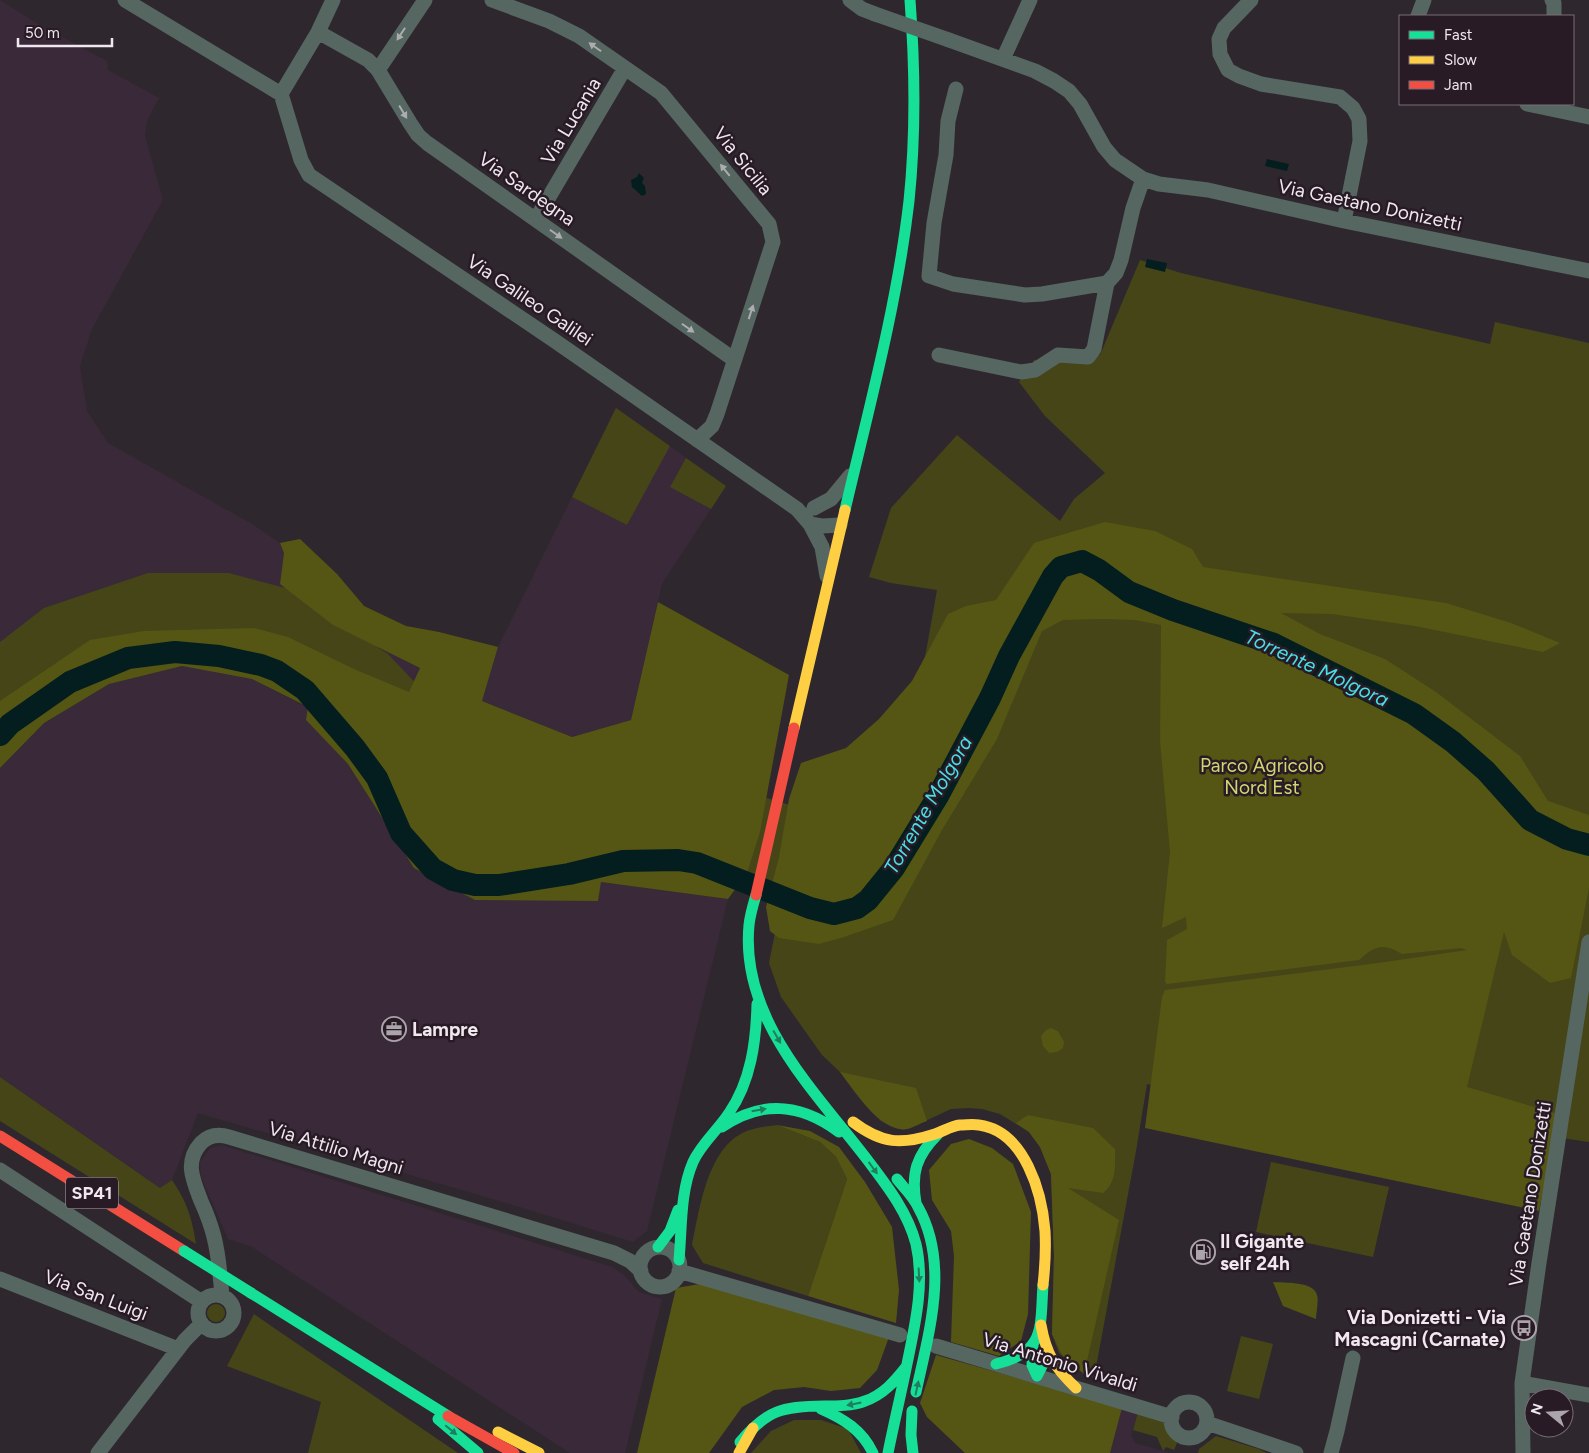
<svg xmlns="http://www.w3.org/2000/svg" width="1589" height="1453" viewBox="0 0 1589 1453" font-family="Figtree,sans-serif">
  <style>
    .built { fill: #3a2938 }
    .green { fill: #454518 }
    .forest { fill: #555613 }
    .water { fill: #041e1f }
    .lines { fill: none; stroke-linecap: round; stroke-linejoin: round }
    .river { stroke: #041e1f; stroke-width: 22 }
    .street { stroke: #566661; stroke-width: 15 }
    .fast { stroke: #16e098; stroke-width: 11 }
    .slow { stroke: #ffcf43; stroke-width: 11 }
    .jam { stroke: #f24e42; stroke-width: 11 }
    .street-bridge { stroke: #566661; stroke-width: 15 }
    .fast-bridge { stroke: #16e098; stroke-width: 11 }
    .oneway { fill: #abadaf }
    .oneway2 { fill: #1f7e5f }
    .labels { text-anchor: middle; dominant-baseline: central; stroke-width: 5; stroke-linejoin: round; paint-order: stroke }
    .shield { fill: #281b26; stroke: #b4aab3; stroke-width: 1 }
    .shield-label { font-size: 18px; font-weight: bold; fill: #f0e7ef }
    .street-label { font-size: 19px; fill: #f0e7ef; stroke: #281b26 }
    .park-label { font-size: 19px; fill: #d2d671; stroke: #281b26 }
    .poi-label { font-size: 19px; font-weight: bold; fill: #f0e7ef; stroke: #281b26; text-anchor: start }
    .water-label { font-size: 20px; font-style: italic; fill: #47e0e6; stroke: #281b26 }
  </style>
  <rect width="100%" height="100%" fill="#2e282e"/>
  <path class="built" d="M0 0 38 24 107 61 108 70 159 98 147 121 145 136 163 200 92 329 80 366 87 411 108 443 252 524 280 543 284 553 280 584 333 625 420 668 409 693 288 637 0 701Z
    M616 408 726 486 662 584 631 720 572 737 482 701 498 647Z
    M182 666 252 679 308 708 307 720 348 764 414 868 598 901 601 882 728 899 647 1231 633 1242 523 1208 198 1113 172 1180 160 1188 0 1077V768L44 723 109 684Z
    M222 1145 612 1267 624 1275 639 1292 662 1299 625 1453H570L252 1247 228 1239 201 1177 200 1162 210 1148Z
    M1122 1408 1138 1412 1131 1435 1135 1443 1169 1453H1110Z"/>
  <path class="green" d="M1140 260 1181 273 1490 344 1495 322 1589 343V1142L1549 1136 1542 1178 1147 1084 1136 1151 1094 1378 1084 1374 1059 1353 1052 1334 1054 1256 1051 1174 1040 1147 1029 1132 1000 1114 982 1109 968 1108 951 1109 908 1129 903 1130 892 1126 881 1121 873 1113 840 1072 822 1055 781 997 769 963 781 903 748 882 624 861 339 720 239 653 105 674 0 754V642L44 608 148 573H229L293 590 294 593 388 654 424 692 796 807 831 827 924 663 937 590 891 583 869 577 891 508 957 435 1060 521 1074 499 1105 473 1045 416 1019 382 1034 360 1100 355Z
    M616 408 670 446 627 525 572 497Z
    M686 458 726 486 711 509 670 487Z
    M0 1077 160 1188 172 1180C187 1202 192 1218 196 1244L0 1121Z
    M777 1125 820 1142 836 1157 847 1179 808 1296 703 1263 692 1245C700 1207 708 1143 750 1130 759 1127 768 1126 777 1125Z
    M1271 1162 1389 1187 1373 1257 1256 1232Z
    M207 1313a9 9 0 1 1 18 0a9 9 0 1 1-18 0Z
    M254 1314 277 1330 458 1453H308L321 1402 227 1366Z
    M1241 1336 1273 1344 1259 1399 1227 1391Z
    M1138 1412 1167 1422C1169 1430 1175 1435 1177 1443L1174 1450 1166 1447 1163 1451 1157 1437 1133 1430Z
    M794 1420H821L848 1429 861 1453H751L771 1431Z
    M1216 1436 1259 1449 1266 1453H1198L1199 1449Z"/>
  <path class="forest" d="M1105 522 1155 531 1192 549 1203 567 1446 603 1511 623 1560 643 1543 652 1415 626 1332 614 1281 613 1320 634 1385 659 1436 692 1520 756 1548 801 1589 815V888L1571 978 1550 983 1512 955 1504 932 1467 1087 1558 1114 1539 1211 1145 1128 1162 997 1165 990 1378 963 1467 950 1461 948 1402 954C1383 942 1374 946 1359 960L1167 984 1165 982 1167 940 1187 929 1186 917 1162 928 1170 852 1160 741 1161 625 1135 620 1105 619 1063 620 1042 631 997 739 942 830 893 920 844 937 819 944 779 938 770 931 766 907 779 857 789 799 801 763 846 748 879 719 912 681 948 614 966 606 996 600 1034 543Z
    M300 539 337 574 364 606 406 626 439 632 498 647 482 701 572 737 631 720 658 602 789 675 760 832 747 873 728 899 601 882 598 901 475 900 414 868 348 764 306 720 308 707 252 679 182 666 109 684 44 723 0 768V701L90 640 144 631 254 628 288 637 354 669 409 692 420 668 333 625 280 584 284 553 280 543Z
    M1051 1028 1058 1031 1064 1042 1063 1048 1057 1052 1049 1053 1043 1046 1041 1036 1046 1030Z
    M840 1072 916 1088 927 1121C920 1123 912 1129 905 1129 880 1132 853 1089 840 1072Z
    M1028 1115 1093 1128 1115 1149C1115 1166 1117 1182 1103 1193L1068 1188 1119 1220 1084 1374 1062 1355 1052 1334 1054 1256 1051 1174 1040 1147 1029 1132 1016 1123Z
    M777 1125 810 1131 839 1147 865 1182 892 1227 899 1290 896 1323 808 1296 847 1179 836 1157 820 1142Z
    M969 1139 992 1148 1013 1164 1031 1212 1028 1314 1021 1341 999 1356 951 1342 954 1256 951 1231 932 1200 929 1170 951 1144Z
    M1273 1282C1284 1283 1314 1281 1317 1295 1319 1301 1316 1312 1316 1319L1283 1306Z
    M700 1284 889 1337 877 1370 860 1388 831 1391 804 1387 774 1390 742 1407 709 1453H637L676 1288Z
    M936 1355 1122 1408 1110 1453H965L927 1417 920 1403Z"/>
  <path class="water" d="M1267 159 1289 164 1287 171 1265 166Z
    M639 173 644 178 642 183 645 186 646 194 642 196 632 187 631 180 637 177Z
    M1147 259 1167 263 1165 272 1145 267Z"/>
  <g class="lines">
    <path class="river" d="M0 735 10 724 70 682 128 658 175 652 219 656 261 665 277 671 305 690 355 748 377 778 401 833 433 869 453 880 475 885H499L569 874 623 861 678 860 697 863 810 908 834 914 857 908 868 900 894 868 938 796 990 698 1009 656 1053 576 1061 567 1082 561 1099 570 1129 592 1173 610 1274 644 1414 714 1453 742 1486 771 1530 820 1567 839 1589 845"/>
    <path class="street" d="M125 0 281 94
      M492 0 549 21 579 36 661 93 769 224 773 242 717 414 712 426 697 440
      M850 0 862 9 875 14
      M1251 0 1224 28 1219 39 1220 54 1228 70 1239 76 1261 84 1340 97 1353 108 1359 119 1360 141 1344 221
      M1552 0 1554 3V16
      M1418 16 1424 0
      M318 32 368 60 378 70 410 123 418 135 427 143 729 356 735 359
      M949 40 1035 71 1054 81 1069 91 1080 104 1104 147 1115 160 1143 179 1159 184 1208 190 1344 221 1589 271
      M1003 59 1030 0
      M378 70 425 0
      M956 89 948 121 946 155 934 223 929 276 953 284 1025 295 1042 294 1107 283
      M281 94 301 160 309 175 555 341 797 509 810 524 822 526 840 525
      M281 94 318 32 333 0
      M1527 104 1589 117
      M536 219 625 68
      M939 355 1021 372 1035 370 1058 355 1088 357 1094 349 1107 283 1116 273 1121 260 1133 208 1143 179
      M814 508 831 499 850 476
      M810 524 822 547 827 576
      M0 1170 202 1302
      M640 1267a20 20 0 1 1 40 0a20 20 0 1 1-40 0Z
      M679 1271 900 1335
      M0 1279 178 1349
      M198 1313a18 18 0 1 1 36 0a18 18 0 1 1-36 0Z
      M222 1295C220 1276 219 1256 214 1237 211 1225 206 1212 201 1201 193 1180 184 1162 201 1143 209 1135 219 1134 229 1137L614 1253 630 1261 641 1271
      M936 1346 1172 1417
      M1522 1383 1589 1395
      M1171 1420a18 18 0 1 1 36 0a18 18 0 1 1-36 0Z
      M1207 1423 1296 1453
      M98 1453 185 1340 201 1324
      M1331 1453 1337 1431 1353 1358
      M1523 1453 1522 1383 1539 1263 1589 942"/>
    <path class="fast" d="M845 510C869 408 897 305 909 201 916 134 915 67 910 0
      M756 895C753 905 750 915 749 925 740 1020 816 1092 869 1162 888 1187 908 1213 916 1244 925 1283 915 1325 907 1364 901 1394 894 1423 888 1453
      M722 1127C762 1100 800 1103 839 1132
      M897 1179C904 1188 913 1196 918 1207 950 1264 929 1332 916 1392
      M916 1203C911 1173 916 1156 938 1134
      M658 1247 670 1231 678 1210
      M679 1260C682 1228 680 1192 693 1162 701 1144 718 1130 729 1113 751 1081 756 1042 757 1004
      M251 1293 448 1416
      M1033 1344 1032 1365 1037 1376 1047 1356
      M996 1364C1046 1352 1040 1328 1043 1285
      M821 1409C844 1419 862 1430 873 1453
      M912 1411 911 1435 913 1453
      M438 1419 478 1453
      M740 1442C767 1410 783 1406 824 1406 837 1406 852 1406 865 1401 883 1395 895 1381 906 1367"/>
    <path class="slow" d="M794 728 845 510
      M853 1122C882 1144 901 1145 935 1134 944 1131 951 1126 960 1125 966 1125 973 1124 979 1125 1025 1131 1042 1193 1045 1231 1046 1249 1045 1267 1043 1285
      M1041 1325C1046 1354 1055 1368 1076 1388
      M498 1432 539 1453
      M739 1453 753 1428"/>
    <path class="jam" d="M756 895 794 728
      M0 1136 184 1251
      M448 1416 514 1453"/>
    <path class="street-bridge" d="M875 14 949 40"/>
    <path class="fast-bridge" d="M184 1251 251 1293"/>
  </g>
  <defs><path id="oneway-solid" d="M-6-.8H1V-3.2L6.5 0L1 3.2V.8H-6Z" transform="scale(1.25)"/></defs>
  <g class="oneway">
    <use href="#oneway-solid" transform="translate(401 34) rotate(123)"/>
    <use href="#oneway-solid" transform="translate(595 47) rotate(-145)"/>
    <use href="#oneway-solid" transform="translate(403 112) rotate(59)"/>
    <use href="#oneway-solid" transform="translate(725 170) rotate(-129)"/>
    <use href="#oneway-solid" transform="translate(556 234) rotate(35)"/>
    <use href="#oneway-solid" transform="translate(751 312) rotate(-72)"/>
    <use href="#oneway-solid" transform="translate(688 328) rotate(35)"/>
  </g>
  <g class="oneway2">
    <use href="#oneway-solid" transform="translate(777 1037) rotate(60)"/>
    <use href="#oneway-solid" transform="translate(759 1110) rotate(-10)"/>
    <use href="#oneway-solid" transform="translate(873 1168) rotate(54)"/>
    <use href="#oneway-solid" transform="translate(919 1275) rotate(87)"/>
    <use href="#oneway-solid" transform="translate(917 1388) rotate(-78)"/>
    <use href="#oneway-solid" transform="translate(854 1404) rotate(169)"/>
    <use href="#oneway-solid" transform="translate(451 1430) rotate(40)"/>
  </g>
  <defs>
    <symbol id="office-ring" viewBox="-11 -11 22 22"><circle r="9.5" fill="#281b26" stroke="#aca4ab" stroke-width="1.5"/><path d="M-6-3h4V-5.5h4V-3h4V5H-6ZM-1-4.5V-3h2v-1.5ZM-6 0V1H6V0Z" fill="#aca4ab"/></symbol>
    <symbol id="fuel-ring" viewBox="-11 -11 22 22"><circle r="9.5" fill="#281b26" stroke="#aca4ab" stroke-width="1.5"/><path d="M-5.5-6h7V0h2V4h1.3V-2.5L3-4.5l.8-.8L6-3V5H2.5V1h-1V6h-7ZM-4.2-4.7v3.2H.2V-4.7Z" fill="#aca4ab"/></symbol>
    <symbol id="bus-ring" viewBox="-11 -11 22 22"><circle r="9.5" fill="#281b26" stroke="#aca4ab" stroke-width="1.5"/><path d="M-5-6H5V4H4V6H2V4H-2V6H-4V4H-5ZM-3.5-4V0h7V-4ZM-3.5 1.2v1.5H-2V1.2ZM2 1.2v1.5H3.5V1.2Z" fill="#aca4ab"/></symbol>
  </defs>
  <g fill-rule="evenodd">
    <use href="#office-ring" x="380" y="1015" width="28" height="28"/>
    <use href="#fuel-ring" x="1189" y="1238" width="28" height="28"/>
    <use href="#bus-ring" x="1510" y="1314" width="28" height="28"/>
  </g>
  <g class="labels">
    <rect class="shield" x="66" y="1177.5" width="52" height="31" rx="4"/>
    <g class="shield-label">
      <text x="92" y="1193">SP41</text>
    </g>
    <g class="street-label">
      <text transform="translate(571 121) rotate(-59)">Via Lucania</text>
      <text transform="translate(743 161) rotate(51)">Via Sicilia</text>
      <text transform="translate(527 189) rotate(35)">Via Sardegna</text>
      <text transform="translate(1370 205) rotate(12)">Via Gaetano Donizetti</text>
      <text transform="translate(530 300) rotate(34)">Via Galileo Galilei</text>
      <text transform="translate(336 1148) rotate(17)">Via Attilio Magni</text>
      <text transform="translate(1530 1194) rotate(-81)">Via Gaetano Donizetti</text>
      <text transform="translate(96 1295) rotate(21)">Via San Luigi</text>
      <text transform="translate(1060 1362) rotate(17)">Via Antonio Vivaldi</text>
    </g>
    <g class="park-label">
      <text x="1262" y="765">Parco Agricolo<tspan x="1262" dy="22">Nord Est</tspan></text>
    </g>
    <g class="poi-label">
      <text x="412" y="1029">Lampre</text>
      <text x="1220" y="1241">Il Gigante<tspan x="1220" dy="22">self 24h</tspan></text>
      <text x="1506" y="1317" text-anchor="end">Via Donizetti - Via<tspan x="1506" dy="22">Mascagni (Carnate)</tspan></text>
    </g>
    <g class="water-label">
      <text transform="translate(1317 668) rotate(25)">Torrente Molgora</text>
      <text transform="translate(928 805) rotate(-60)">Torrente Molgora</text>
    </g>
  </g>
  <rect x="1399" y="15" width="175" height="90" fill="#281b26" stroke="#786d76"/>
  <rect x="1409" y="31" width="25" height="8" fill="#16e098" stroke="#786d76"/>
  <text x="1444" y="40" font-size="15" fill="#f0e7ef">Fast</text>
  <rect x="1409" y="56" width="25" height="8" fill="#ffcf43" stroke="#786d76"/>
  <text x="1444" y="65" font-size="15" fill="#f0e7ef">Slow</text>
  <rect x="1409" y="81" width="25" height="8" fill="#f24e42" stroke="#786d76"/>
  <text x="1444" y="90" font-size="15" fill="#f0e7ef">Jam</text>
  <g transform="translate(1549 1413) rotate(288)"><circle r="24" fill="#281b26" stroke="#786d76"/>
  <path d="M0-4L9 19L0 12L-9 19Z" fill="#aca4ab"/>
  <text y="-8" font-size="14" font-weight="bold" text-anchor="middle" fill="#f0e7ef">N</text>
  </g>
  <path d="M18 38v8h94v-8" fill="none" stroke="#f0e7ef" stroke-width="2.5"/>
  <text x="25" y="38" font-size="15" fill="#f0e7ef" stroke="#281b26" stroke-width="4" paint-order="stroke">50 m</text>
</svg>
